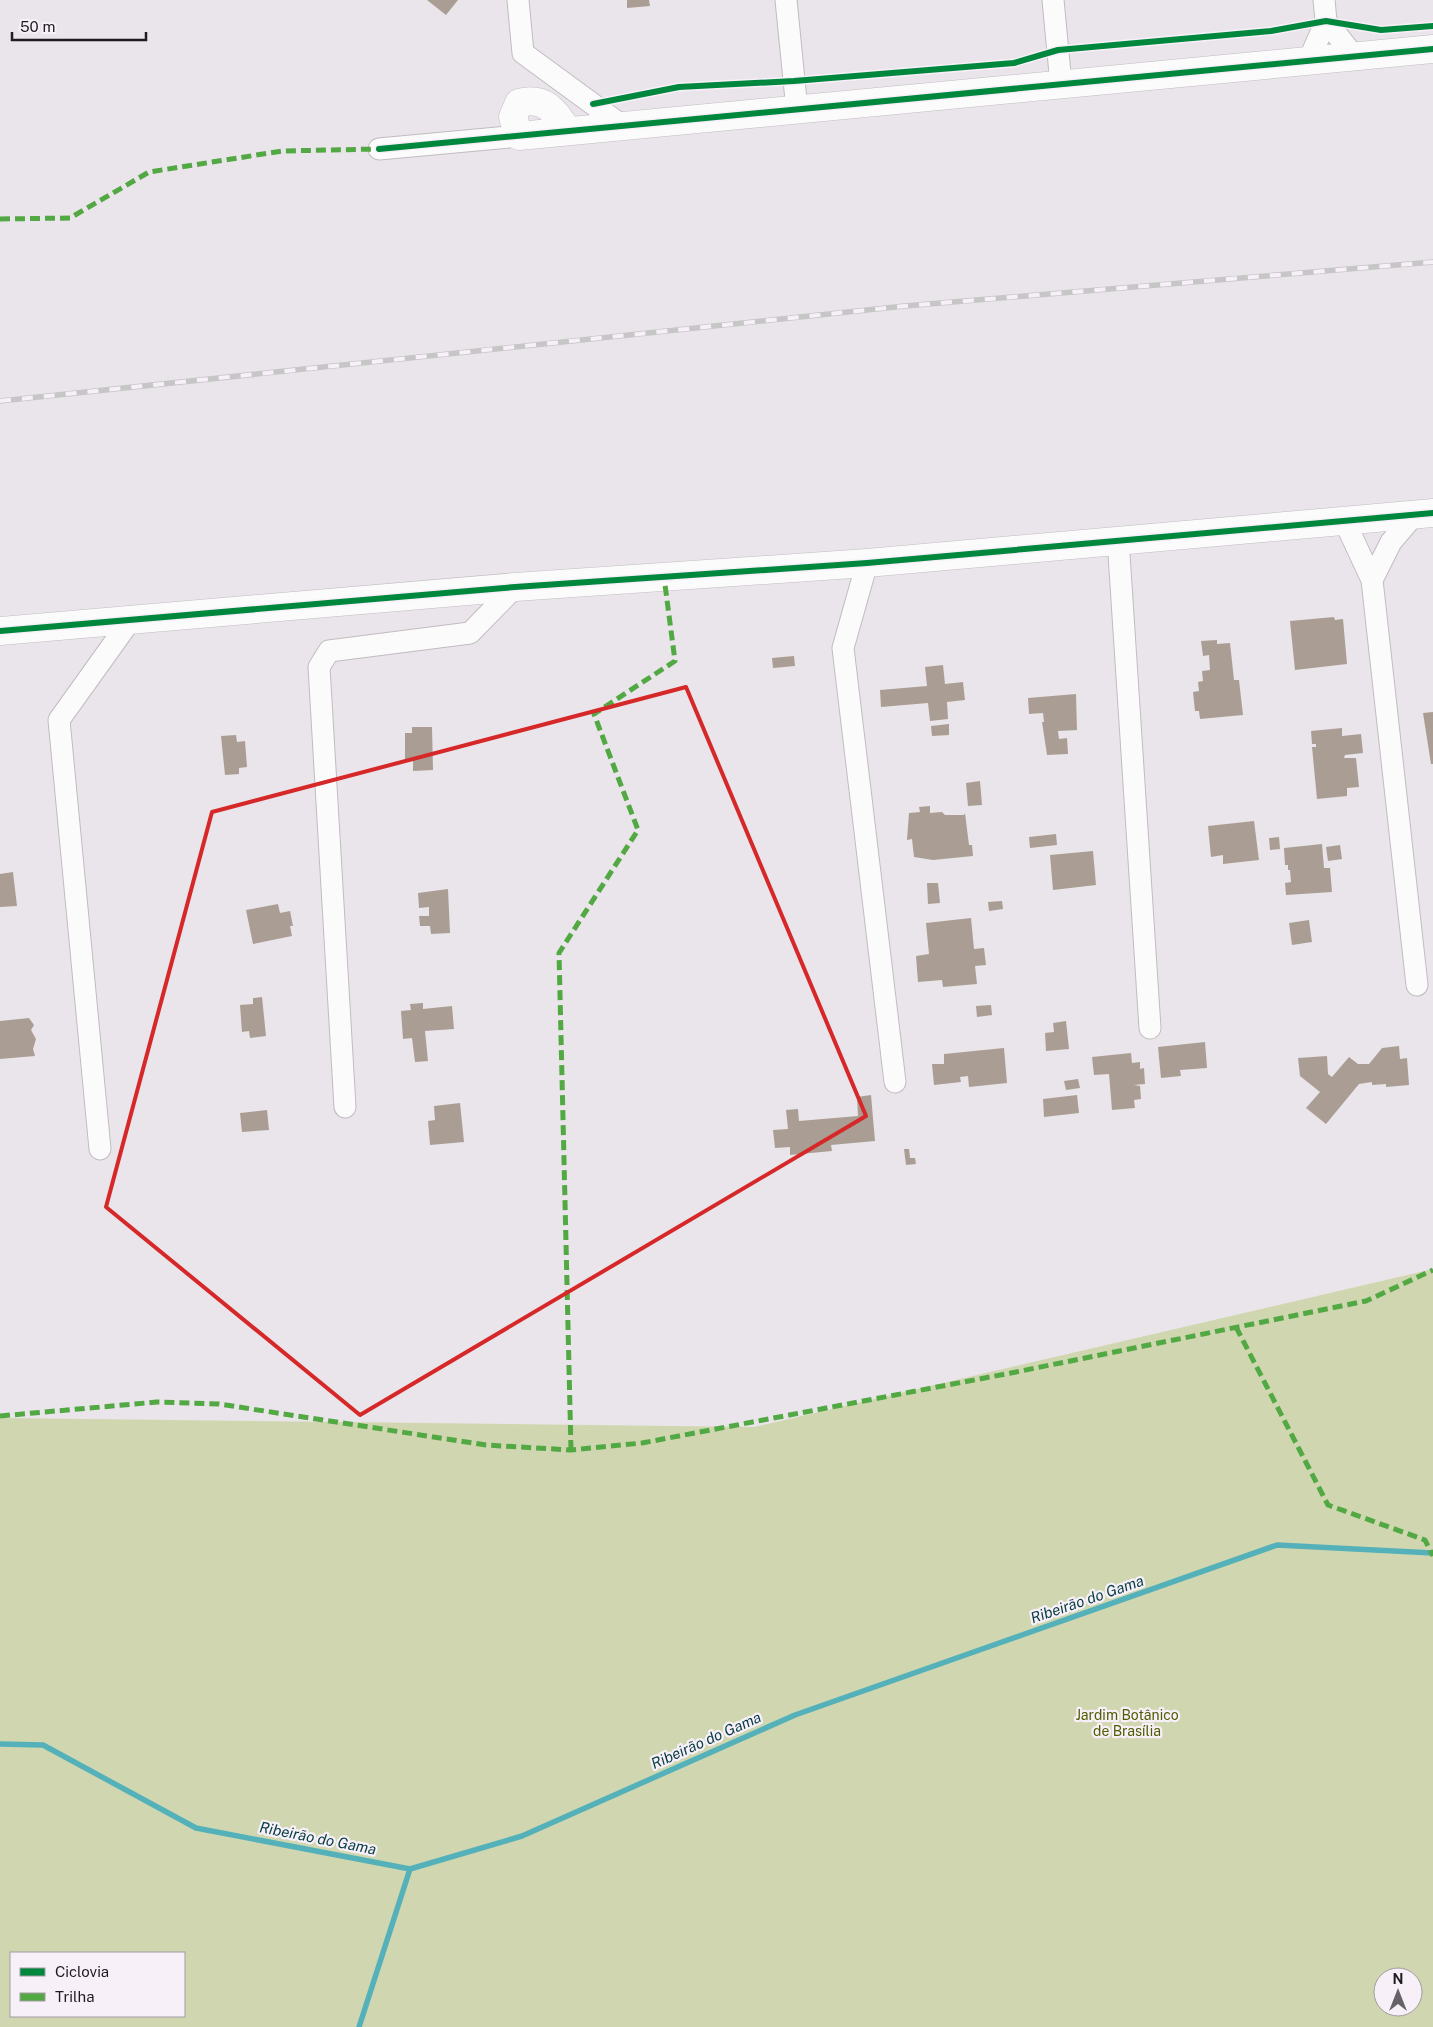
<svg xmlns="http://www.w3.org/2000/svg" width="1433" height="2027" viewBox="0 0 1433 2027" font-family="'Public Sans',sans-serif">
  <style>
    .green { fill: #d0d7b0; fill-rule: evenodd }
    .lines { fill: none; stroke-linecap: round; stroke-linejoin: round }
    .stream { stroke: #54b1b9; stroke-width: 5.5 }
    .building { fill: #aa9e94 }
    .street-casing { stroke: #c0bcc0; stroke-width: 23 }
    .secondary-casing { stroke: #c0bcc0; stroke-width: 29 }
    .street { stroke: #fcfbfc; stroke-width: 21 }
    .secondary { stroke: #fcfbfc; stroke-width: 28 }
    .rail-casing { stroke: #c6c6c6; stroke-width: 5.5 }
    .rail { stroke: #f8f0f9; stroke-width: 4; stroke-dasharray: 11; stroke-linecap: butt }
    .quiet { stroke: #52a943; stroke-width: 5; stroke-dasharray: 10 5; stroke-linecap: butt }
    .cycleway-casing { stroke: #f8f0f9; stroke-width: 9 }
    .cycleway { stroke: #00873e; stroke-width: 6 }
    .marked { fill: none; stroke: #d62828; stroke-width: 4; stroke-linejoin: round }
    .labels { text-anchor: middle; dominant-baseline: central; stroke-width: 4.5; stroke-linejoin: round; paint-order: stroke }
    .park-label { font-size: 14px; fill: #4f5d00; stroke: #f8f0f9 }
    .water-label { font-size: 15px; font-style: italic; fill: #053d41; stroke: #f8f0f9 }
  </style>
  <rect width="100%" height="100%" fill="#eae5ea"/>
  <path class="green" d="M1433 1269V2027H0V1418L754 1427ZM11 1953H184V2016H11ZM1383 1977H1413V2007H1383Z"/>
  <g class="lines">
    <path class="stream" d="M0 1744 43 1745 196 1828 410 1869 522 1836 795 1715 1277 1545 1433 1553
      M359 2027 410 1869"/>
  </g>
  <path class="building" d="M427 0H458L446 15Z
    M627 0H649L650 6 627 8Z
    M1334 617 1335 620 1343 619 1347 664 1295 670 1290 621Z
    M1217 640V644L1230 643 1234 680H1239L1243 715 1200 719 1199 711H1195L1193 692 1199 691 1198 682 1203 681 1202 671 1210 670 1209 655 1203 656 1201 641Z
    M794 656 795 666 773 668 772 658Z
    M943 665 945 684 963 682 965 700 947 702 948 719 930 721 928 703 881 707 880 690 927 686 925 667Z
    M1076 694 1077 730 1058 731 1059 739 1067 738 1068 754 1047 755 1042 722H1044L1043 713 1029 714 1028 698Z
    M1433 712V764H1431L1423 713Z
    M949 724V735L932 736 931 726Z
    M412 727H432L433 770 413 771V761H405V733H412Z
    M1342 728V736L1361 734 1363 753 1345 755 1344 758H1356L1359 787 1347 788V796L1317 799 1312 747H1316V744H1312L1311 731Z
    M236 735 237 742 245 741 247 767 239 768V774L225 775 221 736Z
    M980 781 982 805 968 806 966 783Z
    M930 806V813L942 812 945 815H964L965 813 969 845H972L973 856 933 860 914 857 912 839 907 840 909 813 920 812 919 807Z
    M1254 821 1259 860 1223 864V855L1211 857 1208 826Z
    M1056 834 1057 845 1030 848 1029 837Z
    M1279 837 1280 849 1270 850 1269 838Z
    M1322 844 1324 868H1330L1332 892 1286 895 1285 883 1291 882 1290 870H1288V865H1285L1284 848Z
    M1340 845 1342 859 1328 861 1326 847Z
    M1093 851 1096 885 1053 890 1050 855Z
    M13 872 17 906 0 907V874Z
    M927 883H938L940 903 928 904Z
    M448 889 450 933 431 934 430 926H420L419 916H429V907L419 908 418 893Z
    M1002 901 1003 909 989 911 988 902Z
    M278 904 280 913 290 911 293 926H290L292 936 253 944 246 910Z
    M971 918 974 949 984 948 986 965 975 966 977 984 943 987 942 980 918 982 916 956 929 954 926 923Z
    M1309 920 1312 942 1292 945 1289 923Z
    M262 997 266 1036 250 1038 249 1031 242 1032 240 1005 253 1004V998Z
    M423 1003V1009L452 1006 454 1029 425 1031 428 1061 415 1062 412 1038 403 1039 401 1011 411 1010 410 1004Z
    M991 1005 992 1015 977 1017 976 1006Z
    M29 1018 34 1025 31 1030 36 1039 33 1049 35 1056 0 1059V1021Z
    M1066 1021 1069 1049 1046 1051 1045 1033 1054 1032 1053 1023Z
    M1205 1042 1207 1068 1180 1070 1181 1076 1161 1078 1158 1047Z
    M1399 1046 1400 1059 1407 1058 1409 1085 1386 1087V1084L1372 1085V1082L1359 1084 1326 1124 1306 1108 1320 1092 1300 1076 1298 1058 1327 1056 1328 1074 1332 1077 1349 1057 1358 1064H1369L1382 1048Z
    M1004 1048 1007 1083 969 1087 968 1076 960 1077 961 1082 934 1085 932 1064H944V1054Z
    M1131 1053 1132 1063 1140 1062V1069L1144 1068 1145 1084 1134 1085 1140 1086 1141 1099 1134 1100 1135 1108 1112 1110 1109 1074 1094 1075 1092 1057Z
    M1078 1079 1080 1088 1066 1090 1064 1081Z
    M871 1095 875 1141 831 1145 832 1151 790 1155V1147L775 1148 773 1130 788 1129 786 1110 798 1109 799 1121 858 1116 857 1097Z
    M1077 1095 1079 1113 1044 1117 1043 1099Z
    M460 1103 464 1142 430 1145 428 1121 435 1120 434 1106Z
    M267 1110 269 1130 242 1132 240 1113Z
    M904 1149H909L910 1158H915L916 1164 906 1165Z"/>
  <g class="lines">
    <defs>
      <path id="street" d="M518 0 523 53 624 127
        M786 0 797 110
        M1053 0 1061 84
        M1326 21 1354 56
        M1309 60 1326 21 1324 0
        M379 149 519 136
        M1344 520 1372 580 1417 985
        M1118 539 1150 1028
        M867 563 843 648 895 1082
        M1372 580 1391 542 1414 515
        M345 1107 319 667 329 651 470 633 515 587
        M100 1149 59 720 132 618"/>
      <path id="secondary" d="M567 131C556 111 544 96 519 103L513 117 519 136 1433 49
        M0 631 515 587 867 563 1433 513"/>
    </defs>
    <use href="#street" class="street-casing"/>
    <use href="#secondary" class="secondary-casing"/>
    <use href="#street" class="street"/>
    <use href="#secondary" class="secondary"/>
    <defs>
      <path id="rail" d="M0 401 905 306 1433 262"/>
    </defs>
    <use href="#rail" class="rail-casing"/>
    <use href="#rail" class="rail"/>
    <path class="quiet" d="M0 219 70 218 149 172 282 151 379 149
      M1236 1327 1328 1505 1425 1540 1433 1556
      M0 1416 157 1402 219 1404 486 1445 571 1450 642 1443 1011 1373 1366 1301 1433 1270
      M571 1450 559 953 638 830 594 714 675 661 664 577"/>
    <defs>
      <path id="cycleway" d="M593 104 679 87 794 81 1014 63 1058 50 1271 31 1326 21 1381 30 1433 26
        M379 149 1433 49
        M0 631 515 587 867 563 1433 513"/>
    </defs>
    <use href="#cycleway" class="cycleway-casing"/>
    <use href="#cycleway" class="cycleway"/>
  </g>
  <path class="marked" d="M686 687 866 1116 360 1415 106 1207 212 812Z"/>
  <g class="labels">
    <g class="park-label">
      <text x="1127" y="1715">Jardim Botânico<tspan x="1127" dy="16">de Brasília</tspan></text>
    </g>
    <g class="water-label">
      <text transform="translate(1087 1599) rotate(-19)">Ribeirão do Gama</text>
      <text transform="translate(706 1740) rotate(-24)">Ribeirão do Gama</text>
      <text transform="translate(318 1838) rotate(11)">Ribeirão do Gama</text>
    </g>
  </g>
  <rect x="10" y="1952" width="175" height="65" fill="#f8f0f9" stroke="#a19ba2"/>
  <rect x="20" y="1968" width="25" height="8" fill="#00873e" stroke="#a19ba2"/>
  <text x="55" y="1977" font-size="15" fill="#1f1c20">Ciclovia</text>
  <rect x="20" y="1993" width="25" height="8" fill="#52a943" stroke="#a19ba2"/>
  <text x="55" y="2002" font-size="15" fill="#1f1c20">Trilha</text>
  <g transform="translate(1398 1992)"><circle r="24" fill="#f8f0f9" stroke="#a19ba2"/>
  <path d="M0-4L9 19L0 12L-9 19Z" fill="#666267"/>
  <text y="-8" font-size="14" font-weight="bold" text-anchor="middle" fill="#1f1c20">N</text>
  </g>
  <path d="M12 32v8h134v-8" fill="none" stroke="#1f1c20" stroke-width="2.5"/>
  <text x="20" y="32" font-size="15" fill="#1f1c20" stroke="#f8f0f9" stroke-width="4" paint-order="stroke">50 m</text>
</svg>
